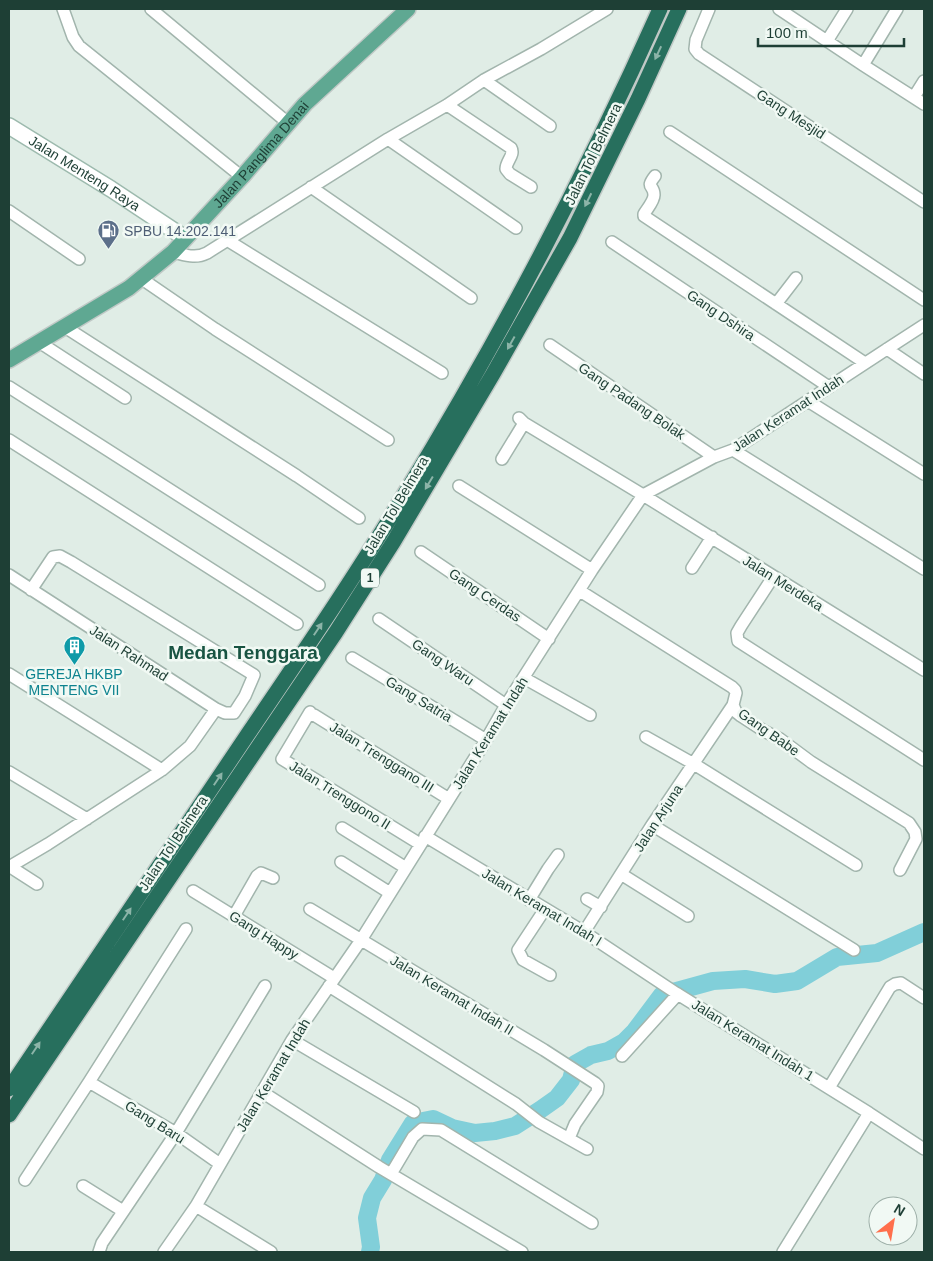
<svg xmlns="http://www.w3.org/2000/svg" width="933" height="1261" viewBox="0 0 933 1261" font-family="Arial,sans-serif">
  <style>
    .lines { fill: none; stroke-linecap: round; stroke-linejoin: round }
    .river { stroke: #81cfd9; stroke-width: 18 }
    .street-casing { stroke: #a2b5ad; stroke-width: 14 }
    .secondary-casing { stroke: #9dbaae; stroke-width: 18 }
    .primary-casing { stroke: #c0c9c6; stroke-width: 18 }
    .highway-casing { stroke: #c0c9c6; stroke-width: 18 }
    .street { stroke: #fff; stroke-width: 11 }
    .secondary { stroke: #fff; stroke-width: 15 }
    .primary { stroke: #5fa892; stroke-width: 15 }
    .highway { stroke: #276f5d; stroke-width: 15 }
    .oneway { fill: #8cb4a8 }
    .labels { text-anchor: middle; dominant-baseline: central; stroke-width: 5; stroke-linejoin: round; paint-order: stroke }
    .shield { fill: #f1f9f4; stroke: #5d776e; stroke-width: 1 }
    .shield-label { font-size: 12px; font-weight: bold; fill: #1e3f35 }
    .street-label { font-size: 14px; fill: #1e3f35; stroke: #f1f9f4 }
    .service-label { font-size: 14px; fill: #4e5e75; stroke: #f1f9f4; text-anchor: start }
    .culture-label { font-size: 14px; fill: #0d838f; stroke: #f1f9f4 }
    .district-label { font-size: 19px; font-weight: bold; fill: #185442; stroke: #f1f9f4 }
  </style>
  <rect width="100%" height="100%" fill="#e0ede6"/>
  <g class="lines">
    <path class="river" d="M370 1252 371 1247 367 1218 372 1198 383 1180 390 1160 413 1123 433 1119 452 1128 475 1133 495 1131 515 1126 540 1110 557 1098 571 1080 575 1064 591 1055 608 1051 624 1042 635 1031 662 995 713 981 745 979 775 984 797 981 837 957 877 953 924 932"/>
    <defs>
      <path id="street" d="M63 9 73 37 79 46 242 177
        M151 9 288 123
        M709 9 696 40 695 49 699 54 924 202
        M779 9 863 65 924 104
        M827 41 847 9
        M863 65 897 9
        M484 80 550 126
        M914 97 924 81
        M447 105 511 148C515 155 506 161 506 169L510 174 531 187
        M670 132 924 300
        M388 139 516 228
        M655 176C645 189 654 184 654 195 654 201 647 209 644 214V216L865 363
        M311 187 471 298
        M9 211 79 259
        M227 240 442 373
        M612 242 829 387
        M173 252C186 255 195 259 207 253L388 139 447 105 484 80 541 49 607 9
        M142 279 215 329 388 440
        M776 304 796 278
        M65 327 297 476 359 518
        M39 342 125 398
        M550 345 714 457
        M887 349 924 374
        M9 387 319 585
        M808 401 924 474
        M519 418 524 423 643 495 924 670
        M9 440 297 624
        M733 450 924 569
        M502 459 524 423
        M459 486 592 570
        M421 552 549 639
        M692 568 712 537
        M9 575 216 709 225 713H234L245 696 254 675 71 562 60 556 53 557 31 590
        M773 577 741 626 737 633 738 641 924 760
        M580 591 732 687 735 690 736 693 733 705 736 712 741 716 764 731 780 739 811 762 909 823 915 832 916 839 900 870
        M379 619 506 705
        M352 658 486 740
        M9 674 162 770
        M524 678 590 715
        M310 712 282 759 420 844
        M314 715 449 799
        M646 737 694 764 856 865
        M9 772 87 819
        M652 825 854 950
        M342 828 406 868
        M425 836 584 932 676 993 869 1113 924 1149
        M341 862 390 893
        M9 866 37 884
        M9 867 48 844 162 770 190 746 216 709
        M621 874 688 916
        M193 891 334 978
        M587 899 601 907
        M529 900 548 869 558 855
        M310 909 544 1050 595 1083 598 1086 597 1092 575 1124 570 1136 571 1140 587 1149
        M545 909 518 950 523 960 550 975
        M234 916 257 876 261 873 273 878
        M584 932 652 825 733 705
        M329 986 516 1104 539 1122 571 1140
        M292 1040 414 1112
        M622 1056 678 994
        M89 1082 176 1133 220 1164
        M829 1088 890 987 895 984 901 983 924 998
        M262 1092 379 1167 522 1252
        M391 1174 413 1137 422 1129 441 1130 592 1223
        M25 1180 89 1082 186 929
        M83 1186 123 1211
        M196 1206 271 1252
        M99 1252 102 1243 176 1133 265 986
        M164 1252 196 1206 292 1040 361 940 486 740 506 705 592 570 643 495 714 457 733 450 887 349 924 325
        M783 1252 869 1113"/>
      <g id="secondary">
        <path id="s1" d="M9 126 111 189 185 238"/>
      </g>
      <g id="primary">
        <path id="s2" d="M9 360 129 288 173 252 242 177 305 104 408 9"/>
      </g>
      <path id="highway" d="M9 1089C89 969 170 850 250 731 302 654 355 577 403 497 499 340 585 177 660 9
        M9 1115 336 632 394 541 493 374 570 238 638 99 679 9"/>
    </defs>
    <use href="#street" class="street-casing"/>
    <use href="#secondary" class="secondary-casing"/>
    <use href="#primary" class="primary-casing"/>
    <use href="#highway" class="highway-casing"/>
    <use href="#street" class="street"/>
    <use href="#secondary" class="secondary"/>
    <use href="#primary" class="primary"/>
    <use href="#highway" class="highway"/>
  </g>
  <defs><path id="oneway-solid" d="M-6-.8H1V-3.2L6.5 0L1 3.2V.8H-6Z" transform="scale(1.25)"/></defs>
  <g class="oneway">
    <use href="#oneway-solid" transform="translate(658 53) rotate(115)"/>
    <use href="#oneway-solid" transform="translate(588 200) rotate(116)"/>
    <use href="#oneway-solid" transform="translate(511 343) rotate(119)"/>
    <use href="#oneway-solid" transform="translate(429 483) rotate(121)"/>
    <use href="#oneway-solid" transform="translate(318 629) rotate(-56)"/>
    <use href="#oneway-solid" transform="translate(218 779) rotate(-56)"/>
    <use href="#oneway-solid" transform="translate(127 914) rotate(-56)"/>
    <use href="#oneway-solid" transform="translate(36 1048) rotate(-56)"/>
  </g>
  <defs>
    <symbol id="fuel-pin" viewBox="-11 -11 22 30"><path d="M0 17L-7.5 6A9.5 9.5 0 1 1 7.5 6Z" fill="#5c6f8a" stroke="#f1f9f4"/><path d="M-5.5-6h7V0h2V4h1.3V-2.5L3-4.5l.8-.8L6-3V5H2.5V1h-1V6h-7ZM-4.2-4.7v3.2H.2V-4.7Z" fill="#fff"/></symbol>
    <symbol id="building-pin" viewBox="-11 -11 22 30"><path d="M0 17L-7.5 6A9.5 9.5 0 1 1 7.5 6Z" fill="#0f9aa8" stroke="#f1f9f4"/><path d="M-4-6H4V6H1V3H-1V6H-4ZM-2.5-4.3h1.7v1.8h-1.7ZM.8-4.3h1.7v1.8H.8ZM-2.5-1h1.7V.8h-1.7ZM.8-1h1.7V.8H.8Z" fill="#fff"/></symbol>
  </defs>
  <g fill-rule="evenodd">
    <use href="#fuel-pin" x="96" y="218" width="25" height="34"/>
    <use href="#building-pin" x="62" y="634" width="25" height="34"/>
  </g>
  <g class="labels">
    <rect class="shield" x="361" y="568.5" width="18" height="19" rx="4"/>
    <g class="shield-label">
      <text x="370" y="578">1</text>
    </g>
    <g class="street-label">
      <text transform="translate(791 114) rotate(33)">Gang Mesjid</text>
      <text transform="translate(593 154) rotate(-64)">Jalan Tol Belmera</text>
      <text stroke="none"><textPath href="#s2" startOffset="328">Jalan Panglima Denai</textPath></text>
      <text stroke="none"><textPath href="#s1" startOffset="89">Jalan Menteng Raya</textPath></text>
      <text transform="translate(721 315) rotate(34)">Gang Dshira</text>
      <text transform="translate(632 401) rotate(34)">Gang Padang Bolak</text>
      <text transform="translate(788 413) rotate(-33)">Jalan Keramat Indah</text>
      <text transform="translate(396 505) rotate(-59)">Jalan Tol Belmera</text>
      <text transform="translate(783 583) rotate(32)">Jalan Merdeka</text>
      <text transform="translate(485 595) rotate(34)">Gang Cerdas</text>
      <text transform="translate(129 653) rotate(33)">Jalan Rahmad</text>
      <text transform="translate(443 662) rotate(34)">Gang Waru</text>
      <text transform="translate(419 699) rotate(31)">Gang Satria</text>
      <text transform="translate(769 732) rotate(35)">Gang Babe</text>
      <text transform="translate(490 733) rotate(-58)">Jalan Keramat Indah</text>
      <text transform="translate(382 757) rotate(32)">Jalan Trenggano III</text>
      <text transform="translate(340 795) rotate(32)">Jalan Trenggono II</text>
      <text transform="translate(658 818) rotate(-57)">Jalan Arjuna</text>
      <text transform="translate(173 843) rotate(-56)">Jalan Tol Belmera</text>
      <text transform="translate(542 907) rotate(31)">Jalan Keramat Indah I</text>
      <text transform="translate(264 935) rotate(32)">Gang Happy</text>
      <text transform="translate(452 995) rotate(31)">Jalan Keramat Indah II</text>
      <text transform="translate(753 1040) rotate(32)">Jalan Keramat Indah 1</text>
      <text transform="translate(273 1075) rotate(-59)">Jalan Keramat Indah</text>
      <text transform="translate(155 1122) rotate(32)">Gang Baru</text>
    </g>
    <g class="service-label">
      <text x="124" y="231">SPBU 14.202.141</text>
    </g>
    <g class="culture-label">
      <text x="74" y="674">GEREJA HKBP<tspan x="74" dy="16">MENTENG VII</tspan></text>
    </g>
    <g class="district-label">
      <text x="243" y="652">Medan Tenggara</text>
    </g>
  </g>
  <rect width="933" height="1261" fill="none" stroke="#1e3f35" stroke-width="20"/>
  <g transform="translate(893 1221) rotate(31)"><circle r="24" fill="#f1f9f4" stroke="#9dafa8"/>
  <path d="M0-4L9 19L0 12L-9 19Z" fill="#ff6f4c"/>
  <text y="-8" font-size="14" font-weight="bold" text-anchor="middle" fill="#1e3f35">N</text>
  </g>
  <path d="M758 38v8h146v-8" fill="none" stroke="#1e3f35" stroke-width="2.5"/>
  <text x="766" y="38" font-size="15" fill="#1e3f35" stroke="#f1f9f4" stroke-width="4" paint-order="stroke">100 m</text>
</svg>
